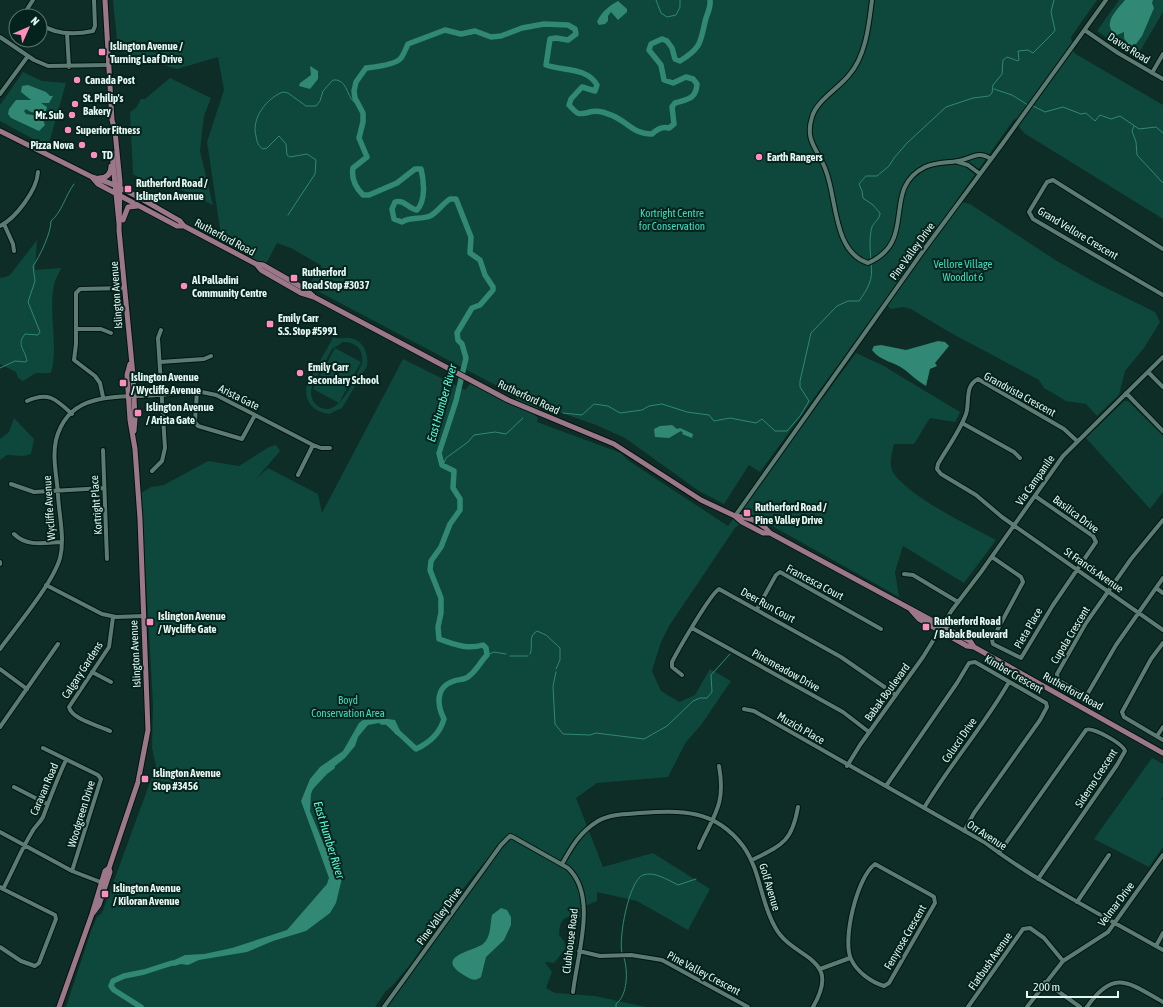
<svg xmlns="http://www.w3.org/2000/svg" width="1163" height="1007" viewBox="0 0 1163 1007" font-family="'Asap Condensed',sans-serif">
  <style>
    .green { fill: #0e473c; fill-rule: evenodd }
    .water { fill: #308875 }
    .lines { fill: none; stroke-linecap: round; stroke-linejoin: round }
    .stream { stroke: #308875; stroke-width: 1 }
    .river { stroke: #308875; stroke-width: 5.5 }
    .minor-casing { stroke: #00150f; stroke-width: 6 }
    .major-casing { stroke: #00150f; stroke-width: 7 }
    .minor { stroke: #5c7b73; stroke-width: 4 }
    .major { stroke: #9c7789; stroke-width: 5 }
    .poi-dot { fill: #fe8ebe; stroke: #04231c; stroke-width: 1.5 }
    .labels { text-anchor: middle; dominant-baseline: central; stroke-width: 4; stroke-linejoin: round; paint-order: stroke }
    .poi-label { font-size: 11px; font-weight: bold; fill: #e5f6f1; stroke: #04231c; text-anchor: start }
    .street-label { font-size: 11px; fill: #e5f6f1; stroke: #04231c }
    .park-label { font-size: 11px; fill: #39e0bf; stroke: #04231c }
    .water-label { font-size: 12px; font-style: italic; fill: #5cfad8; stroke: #04231c }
  </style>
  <rect width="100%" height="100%" fill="#0e2d26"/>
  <path class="green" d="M113 0H1097L1071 37 1074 53 1163 105V219L1024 133 1016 123 1015 118 954 204 961 202 970 204 1057 261 1096 283 1155 312 1160 322 1144 348 1125 371 1119 395 1097 416 1086 404 1066 401 1044 388 1039 380 949 332 911 309 903 307 891 309 884 302 760 472 749 465 724 504 699 491 625 438 596 425 542 406 535 415 538 418 537 422 621 453 629 461 728 526 856 353 882 365 960 412 955 422 930 418 914 444H894C892 453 888 466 894 474 912 498 968 525 996 540L964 583 903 546 895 572 899 597 751 514 735 528 669 626 661 642 652 671 661 691 679 702 695 695 710 669 731 681 701 725 686 742 668 777 597 783 576 798 603 867 653 853 710 889 688 930 637 901 597 892V901L585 906 582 918C565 915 560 917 559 935L564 941 566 948 554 963 545 962 552 972 546 988 555 993 595 996 646 1007H386L488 858 444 912 413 961 393 985 385 992 375 1007H66L91 931 97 917 102 913 156 766 152 748 153 704 141 493 151 487 164 485 208 461 239 466 269 447 276 445 280 451 256 479 268 468 318 494 322 513 403 359 465 390 470 384 477 382C492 396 498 402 520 398L308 286 322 266 291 248 277 243 267 262 263 264 250 257 248 250 221 235 207 142 224 90 218 57 177 69 118 51Z
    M1119 0H1163V12L1136 58 1097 31Z
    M23 72 42 81 66 83 48 147 0 121V105Z
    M170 78 211 98 204 116 200 151 213 205 180 189 150 184 133 174 130 112 136 108 141 99H145Z
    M37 240 35 270 61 268C59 274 55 279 54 285 48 315 59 345 51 373H36L23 381 18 378 16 372 0 364V277L2 278 10 275Z
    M333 337C339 340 344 337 350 338 363 340 369 353 367 366L342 408 329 414C315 412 306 404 306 390 306 383 329 347 333 337ZM343 342C356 342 364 350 362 363 355 377 339 421 318 406 311 401 310 394 312 386L332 349Z
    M335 348 361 362 339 403 313 389Z
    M1124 401H1128L1163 436V492L1150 509 1086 438Z
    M14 418 34 439 31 454 23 456 7 455 0 460V439L9 432Z
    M1152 758 1163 764V797L1161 799 1163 800V847L1149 867 1094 839Z"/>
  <path class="water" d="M1125 0H1153L1152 3 1154 8 1142 36 1136 44H1133L1134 51H1132L1124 38V32L1117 35C1100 25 1117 10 1125 0Z
    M618 1 627 9V12L618 20 611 12 608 16V21L605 24 599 25 597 22C601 12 609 6 618 1Z
    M310 66 318 71V79L310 89 299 86 300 83 311 75Z
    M28 85 46 92 50 96H53L49 103H41L47 107 45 114 31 112 26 109 24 111 26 114C34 115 43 116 45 125L39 131 11 118 8 114 9 109 16 100H31L21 92 22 86Z
    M938 341 945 342 949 346 935 363 937 366 930 369 926 386C918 381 912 376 905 370 895 362 880 361 872 350L874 346 881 345 906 350Z
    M672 425 677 429 680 428 693 434 692 438 682 434 683 433 681 431 669 438 655 437 654 429 660 426Z
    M388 719 395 720 404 739 395 734 389 724 379 723 368 725 358 737 355 746 345 758 335 766 324 772 317 779 311 794 310 811 324 845 330 855 341 865 343 874 336 903 330 913 306 931 273 941 247 952 199 960 188 965 181 964 174 966 166 964 185 955 204 954 232 948 287 930 327 884 329 878 301 801 310 779 320 767 343 751 359 723 363 720Z
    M501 908 507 910 511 917V925L504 940 486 957 481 977C476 981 472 980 467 977 430 957 474 951 483 944 491 937 490 925 492 915Z"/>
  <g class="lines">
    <path class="stream" d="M656 0 661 13 667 17 676 15 680 7V0
      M994 89 1012 95 1028 105
      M1033 106 1045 112 1063 107 1081 114 1086 113 1095 121 1100 115 1111 119 1120 116 1139 129 1156 127 1163 133
      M1134 126 1132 131 1136 142 1137 155 1163 183
      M288 215 315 174 316 160 307 154 290 157 287 155 286 144 279 136 267 148 263 149C258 146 257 142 256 136 251 118 267 98 283 92L288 93 306 106H316L320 101 323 91 333 80H337C349 83 346 99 358 105
      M871 260C870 251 869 236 872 227 874 222 880 219 880 213L873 205 863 198 862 191 859 184 866 176H877L889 166 894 158 907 143 946 107 973 98 989 96 992 93 993 85 1002 74 1003 60 1007 57 1018 61 1019 60 1018 51 1028 50 1033 53 1053 33 1055 30 1051 12 1054 0
      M0 368 15 361 25 362 27 361C25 349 16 345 25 334L38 335 40 332 28 302 35 281 33 266C40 256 51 233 51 221 62 212 65 196 74 184
      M563 413 582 415 594 404 608 406 620 413 642 410 649 406 662 404 687 412 709 415 714 421 730 418 756 423 762 419 775 431H787L800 416 809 401 800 387V381L811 333 837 306 848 301H859C867 290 874 279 871 264
      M443 465 446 458 468 442 474 435 495 432 506 434 523 418
      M530 654C534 646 527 637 537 631L546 635 560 648V660L556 669
      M487 655 494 652 506 654
      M510 656H528
      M556 672 553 686 555 724 563 734 590 735 596 733 644 739 667 726 693 701 700 698H707L712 692 711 675 730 654
      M622 953C618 939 629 880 643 875 654 871 668 880 678 885L696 879
      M616 1007V1004C628 995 628 970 624 958"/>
    <path class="river" d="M382 722H387L416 749C429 743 440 733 444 719 437 705 435 687 454 681 459 679 465 680 469 676 476 671 481 661 487 655L486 648 483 645C467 650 454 644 439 639L438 627 441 613V598L430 570 431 561 441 547 450 524 460 510V499L453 488 454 471 442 465 439 453 456 401 466 358 462 344 458 340 457 333 472 308 480 305 493 290V287L485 275 480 260 470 253 471 237 456 199H450C442 204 438 212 430 216 420 220 411 216 402 222L394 219 392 209 395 202C404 199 409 209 417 210 426 200 424 181 421 169H415L397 183 369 195H363C355 187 351 179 353 168L367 157 359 138 363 122V113L355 98 354 91 356 82 366 68C374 67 396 65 401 58 404 54 406 48 408 44L445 30 461 34 475 31 491 37 501 36 522 28 544 24 568 25 575 29 576 34 568 40 556 38 550 39 546 65C563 71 587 67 597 85L595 91 582 87 571 99 569 105C578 115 578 115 590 112 595 110 604 112 608 114 626 119 633 135 652 134 657 129 662 126 669 128L674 124 672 107 675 103C688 99 696 99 697 84L693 79 686 77 673 83 664 80 661 65 649 50 651 44 662 39 667 41 672 48 675 59 680 61C703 47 700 41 706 18 708 12 711 7 710 0
      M311 787 325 772 332 767
      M141 1007 114 990 111 986 113 981 124 976 144 972 172 963"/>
    <defs>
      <path id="minor" d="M872 0C869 24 866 56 849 75 838 89 817 100 812 117 804 142 819 150 826 171 837 199 833 252 868 263 919 241 880 189 925 167 936 162 946 163 958 161 972 159 977 150 991 159
        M29 16 26 11 33 0
        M40 24C56 35 74 35 93 31L95 26 94 0
        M1086 31 1118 53 1163 79
        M67 33 69 67
        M0 37 34 60 48 66 108 65
        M1152 73 1163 54
        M0 94 28 56
        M958 162 968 165 980 174
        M4 224 13 244 14 251
        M0 226C16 218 37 190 38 172
        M1163 249 1053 180 1047 182 1029 212 1033 219 1163 295
        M76 329H101L111 333
        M160 362 204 359 211 356
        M1148 372 1163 387
        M197 391 195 422 198 426 242 439 255 415
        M1126 393 1163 431
        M103 397 100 383 95 376 74 360 76 344V293L80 289 125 288
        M27 401C48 391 56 399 72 414
        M962 423 1014 452 1020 458
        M1077 441 1064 429 978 379C964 386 970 403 966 414 960 431 947 448 938 464L937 469 941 474 976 495 1002 517 1163 630
        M103 450 107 559
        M152 471 162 461 165 448 158 338 161 330
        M298 475 313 445
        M11 484 34 492 104 488
        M735 516 923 251 1003 143 1106 0
        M1163 520 1131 559 1086 623 1057 674 1058 680 1084 695 1088 693 1116 645 1163 578
        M14 534C27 547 44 543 61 542
        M992 557 1021 577 1023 582 992 640 993 644 1021 658 1053 605 1096 542 1093 536 1035 496
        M0 564V562
        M904 574 913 575 958 602
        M46 585 102 614 116 617 144 616
        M1156 588 1163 593
        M757 609 776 575 780 572 881 629
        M692 628 843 712 869 732
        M1163 643 1151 659 1122 712 1124 717 1163 740
        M0 649C16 627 53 583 60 558 65 539 59 515 58 495 57 477 52 458 56 440 67 397 104 397 139 396 158 396 178 393 197 391L216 395 313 445 321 448H330
        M0 669 27 689
        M92 672 111 682
        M682 675 672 667V662C678 650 711 593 719 589L841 657 896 695
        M744 709 754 711 984 842C1040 884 1102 915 1163 950
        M0 727 58 644
        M110 731C100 726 71 719 69 707L109 647 113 617
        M1157 736 1163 727
        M43 748 98 775 101 779 72 871
        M847 766 860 745 923 657 952 610 981 572 1063 456 1163 357
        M886 786 957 683 969 663 975 662 1046 703 1047 707 1040 720 974 813 964 831
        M14 787 47 804
        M924 808C950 764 984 726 1009 682
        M0 832 72 871 103 883
        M699 848C714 814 726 805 719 766
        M999 853 1086 730C1092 726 1123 744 1125 751L1117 765 1038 879
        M752 860C782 845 792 842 798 807
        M562 864C572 846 580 832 598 821 610 814 626 814 639 813 681 810 715 809 743 846 761 871 760 901 775 927 793 961 843 955 813 1007
        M875 864 931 895 934 897 935 903 889 983 884 986C871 982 857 972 851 959 842 940 857 877 875 864Z
        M0 887 3 889C13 870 21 850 32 832 35 826 40 823 43 817 50 798 57 779 66 760
        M1077 902 1109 855
        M1156 946 1163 933
        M0 947 21 961 35 966 39 963 56 919 55 915 3 889
        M579 951 600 956 631 955 662 960 748 1007
        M820 969 850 958
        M1045 982 1080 1007
        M384 1007 501 845 510 836 513 837 568 868C598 896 577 955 573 992
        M968 1007 1023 929 1030 928 1044 938 1063 961
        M1027 1007 1063 961 1108 932 1163 855
        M1087 1007C1114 968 1129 983 1163 1002"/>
      <path id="major" d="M105 0 112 120 115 131 120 182 119 230 133 375 135 419 134 431
        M0 131 92 177C121 185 153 206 180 221L184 226
        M112 153 119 224
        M92 177 98 184 177 226H184L256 264 261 270 301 293 314 297 508 400 614 444 701 500 735 516 742 522 763 533H770
        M99 178C107 178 111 174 111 166
        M123 220 128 207 138 206
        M256 264 263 265 305 289 313 296
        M735 516C748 517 762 522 770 533L970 641 974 647
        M911 610 919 619 967 646 974 647 1163 753
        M93 913 99 905 110 872 109 868
        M59 1007 92 914 105 871 109 868 138 782 148 730 140 519 135 449 130 420 127 375 130 364"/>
    </defs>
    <use href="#minor" class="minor-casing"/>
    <use href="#major" class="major-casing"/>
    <use href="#minor" class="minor"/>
    <use href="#major" class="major"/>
  </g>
  <g class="poi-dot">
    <rect x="98" y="48" width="8" height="8" rx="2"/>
    <circle cx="77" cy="80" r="4"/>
    <circle cx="75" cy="104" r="4"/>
    <circle cx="72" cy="115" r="4"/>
    <circle cx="68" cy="130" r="4"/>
    <circle cx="82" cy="145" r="4"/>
    <circle cx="94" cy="155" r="4"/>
    <circle cx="759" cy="157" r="4"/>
    <rect x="124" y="185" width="8" height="8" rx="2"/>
    <rect x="290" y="274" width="8" height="8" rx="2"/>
    <circle cx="184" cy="286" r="4"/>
    <rect x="266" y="320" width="8" height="8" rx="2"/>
    <circle cx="300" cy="373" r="4"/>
    <rect x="119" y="379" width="8" height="8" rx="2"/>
    <rect x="134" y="409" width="8" height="8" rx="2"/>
    <rect x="743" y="509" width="8" height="8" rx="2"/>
    <rect x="146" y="618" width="8" height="8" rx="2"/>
    <rect x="922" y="623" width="8" height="8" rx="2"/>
    <rect x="141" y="775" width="8" height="8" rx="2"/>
    <rect x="101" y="890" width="8" height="8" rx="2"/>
  </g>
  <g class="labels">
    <g class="poi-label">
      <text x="110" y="46">Islington Avenue /<tspan x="110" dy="13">Turning Leaf Drive</tspan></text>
      <text x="85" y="80">Canada Post</text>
      <text x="83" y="98">St. Philip's<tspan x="83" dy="13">Bakery</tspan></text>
      <text x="64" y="115" text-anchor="end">Mr. Sub</text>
      <text x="76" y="130">Superior Fitness</text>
      <text x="74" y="145" text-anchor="end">Pizza Nova</text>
      <text x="102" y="155">TD</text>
      <text x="767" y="157">Earth Rangers</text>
      <text x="136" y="183">Rutherford Road /<tspan x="136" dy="13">Islington Avenue</tspan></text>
      <text x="302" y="272">Rutherford<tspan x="302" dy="13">Road Stop #3037</tspan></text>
      <text x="192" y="280">Al Palladini<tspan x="192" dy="13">Community Centre</tspan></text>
      <text x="278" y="318">Emily Carr<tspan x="278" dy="13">S.S. Stop #5991</tspan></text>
      <text x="308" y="367">Emily Carr<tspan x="308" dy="13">Secondary School</tspan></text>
      <text x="131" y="377">Islington Avenue<tspan x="131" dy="13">/ Wycliffe Avenue</tspan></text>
      <text x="146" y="407">Islington Avenue<tspan x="146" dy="13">/ Arista Gate</tspan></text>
      <text x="755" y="507">Rutherford Road /<tspan x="755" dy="13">Pine Valley Drive</tspan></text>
      <text x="158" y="616">Islington Avenue<tspan x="158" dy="13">/ Wycliffe Gate</tspan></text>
      <text x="934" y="621">Rutherford Road<tspan x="934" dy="13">/ Babak Boulevard</tspan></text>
      <text x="153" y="773">Islington Avenue<tspan x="153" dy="13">Stop #3456</tspan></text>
      <text x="113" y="888">Islington Avenue<tspan x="113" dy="13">/ Kiloran Avenue</tspan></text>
    </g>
    <g class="street-label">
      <text transform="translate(1129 48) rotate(32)">Davos Road</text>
      <text transform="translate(1078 233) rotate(31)">Grand Vellore Crescent</text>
      <text transform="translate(225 237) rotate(28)">Rutherford Road</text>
      <text transform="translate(912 251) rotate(-54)">Pine Valley Drive</text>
      <text transform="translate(116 295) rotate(-94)">Islington Avenue</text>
      <text transform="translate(1020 394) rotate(29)">Grandvista Crescent</text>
      <text transform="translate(239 397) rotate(26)">Arista Gate</text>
      <text transform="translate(529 397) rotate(25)">Rutherford Road</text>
      <text transform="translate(1035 480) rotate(-55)">Via Campanile</text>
      <text transform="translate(96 505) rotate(-94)">Kortright Place</text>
      <text transform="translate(49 508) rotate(-94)">Wycliffe Avenue</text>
      <text transform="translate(1076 514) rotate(37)">Basilica Drive</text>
      <text transform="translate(1094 570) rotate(35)">St Francis Avenue</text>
      <text transform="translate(815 582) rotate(28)">Francesca Court</text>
      <text transform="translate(768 605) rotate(29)">Deer Run Court</text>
      <text transform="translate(1028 628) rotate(-60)">Pieta Place</text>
      <text transform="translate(1070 635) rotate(-59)">Cupola Crescent</text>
      <text transform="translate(135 654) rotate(-93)">Islington Avenue</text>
      <text transform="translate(82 670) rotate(-57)">Calgary Gardens</text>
      <text transform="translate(786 670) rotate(29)">Pinemeadow Drive</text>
      <text transform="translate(1014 674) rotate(30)">Kimber Crescent</text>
      <text transform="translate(1073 691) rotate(29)">Rutherford Road</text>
      <text transform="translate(887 692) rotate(-54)">Babak Boulevard</text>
      <text transform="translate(801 728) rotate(30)">Muzich Place</text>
      <text transform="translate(959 740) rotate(-55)">Colucci Drive</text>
      <text transform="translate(1096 778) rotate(-57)">Siderno Crescent</text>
      <text transform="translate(44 789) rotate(-67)">Caravan Road</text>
      <text transform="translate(81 814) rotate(-73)">Woodgreen Drive</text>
      <text transform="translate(987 835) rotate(33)">Orr Avenue</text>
      <text transform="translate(770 887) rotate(73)">Golf Avenue</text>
      <text transform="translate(1116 904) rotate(-53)">Velmar Drive</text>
      <text transform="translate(439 916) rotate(-54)">Pine Valley Drive</text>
      <text transform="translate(905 937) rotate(-60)">Fenyrose Crescent</text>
      <text transform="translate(570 941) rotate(-83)">Clubhouse Road</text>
      <text transform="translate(990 961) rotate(-55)">Flatbush Avenue</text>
      <text transform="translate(704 973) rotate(28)">Pine Valley Crescent</text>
    </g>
    <g class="park-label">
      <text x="672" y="213">Kortright Centre<tspan x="672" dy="13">for Conservation</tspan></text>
      <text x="963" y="264">Vellore Village<tspan x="963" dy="13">Woodlot 6</tspan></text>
      <text x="348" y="700">Boyd<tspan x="348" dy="13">Conservation Area</tspan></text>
    </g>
    <g class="water-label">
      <text transform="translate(442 403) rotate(-74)">East Humber River</text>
      <text transform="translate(329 840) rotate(73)">East Humber River</text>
    </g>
  </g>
  <g transform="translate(28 28) rotate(45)"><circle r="19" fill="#04231c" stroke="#5e7771"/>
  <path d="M0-3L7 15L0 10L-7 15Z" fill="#fe8ebe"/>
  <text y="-6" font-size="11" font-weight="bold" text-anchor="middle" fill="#e5f6f1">N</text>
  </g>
  <path d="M1027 991v6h91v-6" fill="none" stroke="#e5f6f1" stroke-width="2"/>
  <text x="1033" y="991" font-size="12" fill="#e5f6f1" stroke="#04231c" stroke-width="3" paint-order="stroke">200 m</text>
</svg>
